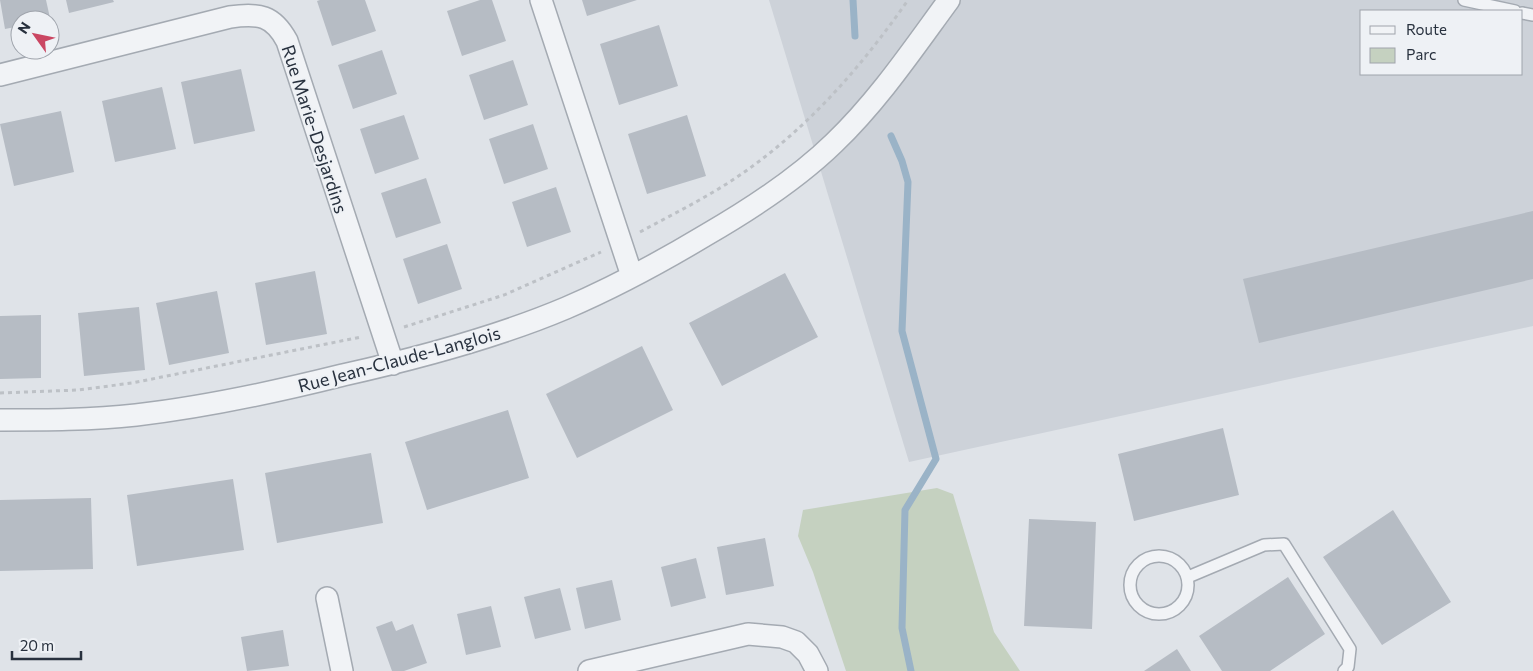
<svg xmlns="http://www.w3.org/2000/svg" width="1533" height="671" viewBox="0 0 1533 671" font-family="Commissioner,sans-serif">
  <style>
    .built { fill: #cdd2d9; fill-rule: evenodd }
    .green { fill: #c5d1c0 }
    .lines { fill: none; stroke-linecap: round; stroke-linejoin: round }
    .stream { stroke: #9ab3c7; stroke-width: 7 }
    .building { fill: #b6bcc4 }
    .lane-casing { stroke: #a4aab2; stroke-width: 14 }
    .street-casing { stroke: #a4aab2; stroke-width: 24 }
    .path { stroke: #bdc1c6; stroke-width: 3; stroke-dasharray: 4 4; stroke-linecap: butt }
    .lane { stroke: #f1f3f6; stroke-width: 11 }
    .street { stroke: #f1f3f6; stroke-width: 21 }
    .labels { text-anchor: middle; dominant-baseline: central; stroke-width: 4; stroke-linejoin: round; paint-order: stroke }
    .street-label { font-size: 18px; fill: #28313e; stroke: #eef1f5 }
  </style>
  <rect width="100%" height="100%" fill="#dfe3e8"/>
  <path class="built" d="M769 0H1533V326L909 462ZM1362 11H1522V74H1362Z"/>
  <path class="green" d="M937 488 953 494 994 632 1020 671H846L813 572 798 536 803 510Z"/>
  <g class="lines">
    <path class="stream" d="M853 0 855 36
      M891 136 902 161 908 182 902 331 936 459 905 510 902 628 911 671"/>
  </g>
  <path class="building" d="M0 0H46L50 18 20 20V26L5 29Z
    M66 0H113L114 2 69 13Z
    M320 0H365L376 31 332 46 317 1Z
    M480 0H492L506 41 462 56 447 11Z
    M582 0H637L587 16Z
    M659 25 678 86 619 105 600 44Z
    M382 50 397 94 353 109 338 65Z
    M513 60 528 105 484 120 469 75Z
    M241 69 255 131 194 144 181 82Z
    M162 87 176 149 115 162 102 101Z
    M61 111 74 172 14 186 0 124Z
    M404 115 419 159 375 174 360 129Z
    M687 115 706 176 647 194 628 134Z
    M533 124 548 169 504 184 489 139Z
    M426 178 441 223 396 238 381 193Z
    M556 187 571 232 527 247 512 202Z
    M1533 211V279L1259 343 1243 279Z
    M447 244 462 289 418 304 403 259Z
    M315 271 327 334 266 345 255 283Z
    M785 273 818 337 722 386 689 323Z
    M217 291 229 353 169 365 156 303Z
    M139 307 145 370 84 376 78 313Z
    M41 315V378L0 379V316Z
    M642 346 673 410 577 458 546 394Z
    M508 410 529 478 427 510 405 442Z
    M1223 428 1239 495 1134 521 1118 454Z
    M371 453 383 523 277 543 265 473Z
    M233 479 244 550 137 566 127 495Z
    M91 498 93 569 0 571V500Z
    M1393 510 1451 602 1382 645 1323 557Z
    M1029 519 1096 522 1092 629 1024 626Z
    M765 538 774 586 726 595 717 547Z
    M696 558 706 598 671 607 661 567Z
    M1288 577 1325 634 1270 671H1222L1199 636Z
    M612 580 621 620 585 629 576 588Z
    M560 588 571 630 535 639 524 597Z
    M491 606 501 647 466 655 457 614Z
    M392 621 396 631 413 624 427 663 404 671H392L376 627Z
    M283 630 289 666 247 671 241 637Z
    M1177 649 1191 671H1144Z"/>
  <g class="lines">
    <defs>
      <path id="lane" d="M1464 0 1515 11
        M1522 13 1533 15
        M1130 585a29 29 0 1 1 58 0a29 29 0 1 1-58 0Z
        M1188 577 1264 545 1284 544 1350 649 1348 667 1344 671"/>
      <path id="street" d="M541 0 632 276
        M0 75 230 17C259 13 273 15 287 41L393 364
        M0 420C45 420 91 420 136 415 205 407 275 392 343 375 419 358 495 338 566 308 615 287 661 262 706 235 751 209 796 180 834 143 878 101 913 49 949 0
        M327 598 342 671
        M589 671 748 634 782 637 796 642 808 654 817 671"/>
    </defs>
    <use href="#lane" class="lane-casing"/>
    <use href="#street" class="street-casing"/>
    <path class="path" d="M640 232C675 213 710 196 743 173 809 127 862 66 908 0
      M404 327 504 295 601 252
      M0 393 78 390 132 383 361 337"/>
    <use href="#lane" class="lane"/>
    <use href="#street" class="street"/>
  </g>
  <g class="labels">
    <g class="street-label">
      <text transform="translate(315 129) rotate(72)">Rue Marie-Desjardins</text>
      <text transform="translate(399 359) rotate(-15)">Rue Jean-Claude-Langlois</text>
    </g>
  </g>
  <rect x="1360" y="10" width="162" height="65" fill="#eef1f5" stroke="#9fa4ac"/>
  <rect x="1370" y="26" width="25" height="8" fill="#f1f3f6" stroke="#9fa4ac"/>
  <text x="1406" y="35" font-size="15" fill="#28313e">Route</text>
  <rect x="1370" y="48" width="25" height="15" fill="#c5d1c0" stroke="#9fa4ac"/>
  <text x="1406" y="60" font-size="15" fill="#28313e">Parc</text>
  <g transform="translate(35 35) rotate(303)"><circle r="24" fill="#eef1f5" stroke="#9fa4ac"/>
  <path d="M0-4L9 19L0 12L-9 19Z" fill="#ca4662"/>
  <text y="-8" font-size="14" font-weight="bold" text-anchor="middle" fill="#28313e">N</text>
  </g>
  <path d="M12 651v8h69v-8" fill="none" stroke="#28313e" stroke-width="2.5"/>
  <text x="20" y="651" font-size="15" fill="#28313e" stroke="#eef1f5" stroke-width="4" paint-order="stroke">20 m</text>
</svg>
